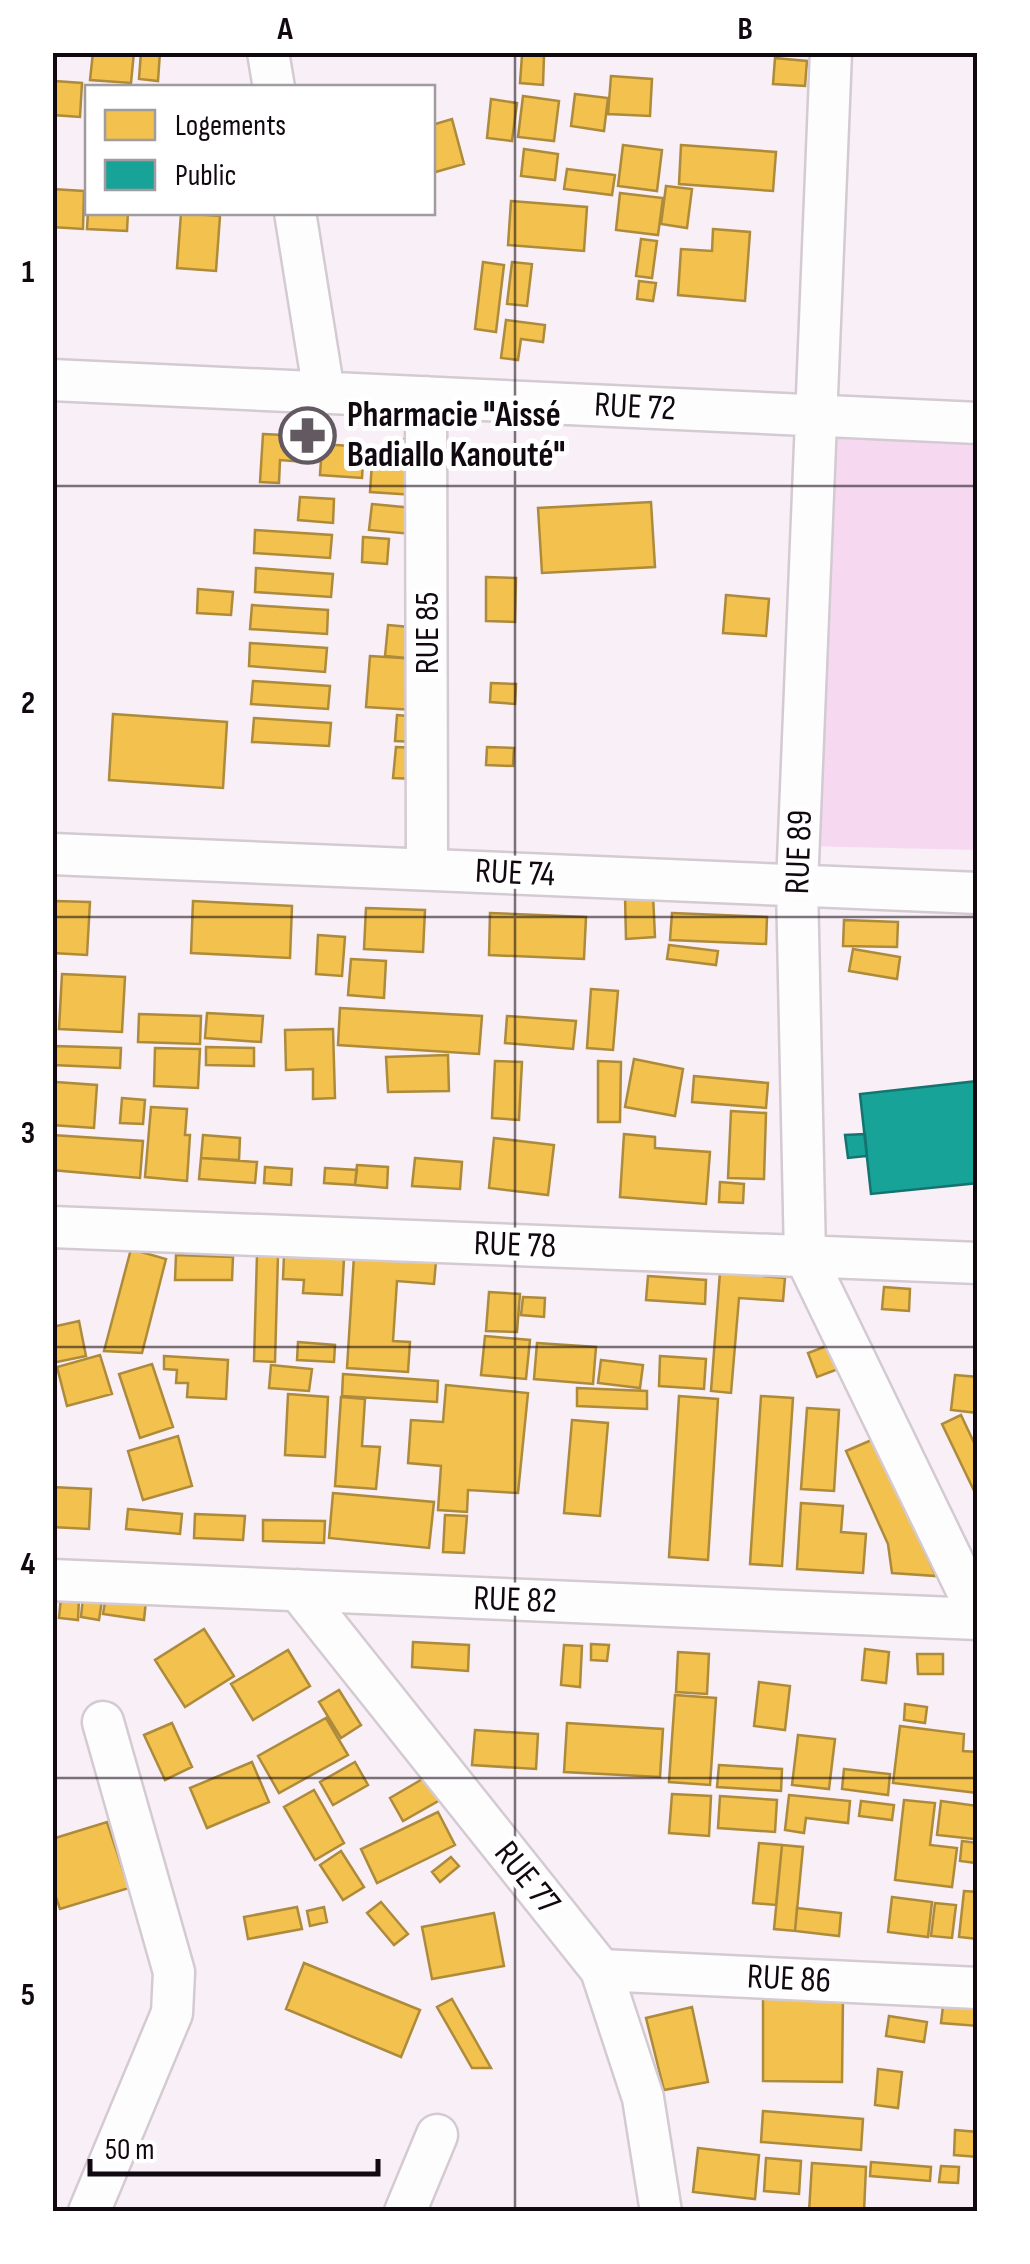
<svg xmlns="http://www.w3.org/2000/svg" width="1030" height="2264" viewBox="0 0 1030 2264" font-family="'Sofia Sans Condensed',sans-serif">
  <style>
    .green { fill: #f6d9f1 }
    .homes { fill: #f2c14e; stroke: #ae8a3b; stroke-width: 2.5 }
    .public { fill: #17a398; stroke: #15746f; stroke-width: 2.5 }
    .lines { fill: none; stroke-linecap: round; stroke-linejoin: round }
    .street-casing { stroke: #d4cad2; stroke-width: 45 }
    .street { stroke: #fefdfe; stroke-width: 40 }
    .grid { fill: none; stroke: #110810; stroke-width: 2.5; stroke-opacity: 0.55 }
    .labels { text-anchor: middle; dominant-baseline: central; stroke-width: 10; stroke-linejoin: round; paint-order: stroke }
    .street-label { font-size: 35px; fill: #110810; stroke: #fff }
    .poi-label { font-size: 35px; font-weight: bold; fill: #110810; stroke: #fff; text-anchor: start }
    .neatline { fill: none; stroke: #110810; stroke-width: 4 }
    .grid-label { font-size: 32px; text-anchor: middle; font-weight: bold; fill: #110810 }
  </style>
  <rect width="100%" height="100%" fill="#f9eff7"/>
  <path class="green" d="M808 432 977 435V850L801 846Z"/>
  <path class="homes" d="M93 52H134L131 83 90 80Z
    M141 52H160L158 81 139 79Z
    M522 55 544 56 543 85 520 83Z
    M775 58 807 61 805 86 773 84Z
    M611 76 652 79 650 116 608 114Z
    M55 81 82 83 80 117 53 115Z
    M575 94 608 98 604 131 571 126Z
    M523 96 559 101 554 141 518 137Z
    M491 99 517 103 512 141 487 138Z
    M452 119 464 164 432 173V125Z
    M623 145 662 150 657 191 618 186Z
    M681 145 776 152 773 191 679 184Z
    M524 149 558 154 555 180 521 176Z
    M567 169 615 175 612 195 564 189Z
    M666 186 692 189 687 228 661 224Z
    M52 189 84 191 83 229 52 227Z
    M620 193 663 198 658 235 616 230Z
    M511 201 587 207 584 251 508 245Z
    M88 212H128L127 231 87 229Z
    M181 213 220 216 216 271 177 268Z
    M713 229 750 232 745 301 678 295 681 249 712 251Z
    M641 239 657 241 652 278 636 276Z
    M483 262 504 265 496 332 475 329Z
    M512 262 532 264 527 306 507 304Z
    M639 281 656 283 653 301 637 299Z
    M506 320 545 325 543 342 521 339 518 360 501 358Z
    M263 434 306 436 304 462 280 460 279 483 260 482Z
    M391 439 417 440 414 495 370 492 373 448 391 450Z
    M322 444 364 447 362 478 320 475Z
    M300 497 334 499 333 523 298 520Z
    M651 502 655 567 542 573 538 508Z
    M372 504 413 508 411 534 369 530Z
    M255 530 332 535 330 558 254 553Z
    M363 537 389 539 387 564 362 562Z
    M256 568 333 574 331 597 255 592Z
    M486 577 516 578 515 622 486 621Z
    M198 589 233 592 231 615 197 613Z
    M726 595 769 599 766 636 723 633Z
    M252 605 328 610 327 634 250 629Z
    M388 625 420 628 418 659 385 656Z
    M250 643 327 648 325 672 249 666Z
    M370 656 418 659 414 710 366 707Z
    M253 681 330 686 328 709 251 704Z
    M491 683 516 684 515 704 490 702Z
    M113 714 227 722 223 788 109 780Z
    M397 715 418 717 416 742 395 741Z
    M254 718 331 723 329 746 252 742Z
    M396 747 418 748 415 779 393 778Z
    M487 747 514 748 513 766 486 765Z
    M653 895 655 937 626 939 625 896Z
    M55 901 90 902 87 955 53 953Z
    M193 901 292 906 290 958 191 953Z
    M366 908 425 910 423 952 364 949Z
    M490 913 586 917 584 959 489 955Z
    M672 913 767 917 766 944 670 940Z
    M844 920 898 922 897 947 843 946Z
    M318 935 345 937 342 976 316 974Z
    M669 945 718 951 716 965 667 959Z
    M853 949 900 957 897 979 849 971Z
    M351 959 386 961 384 998 348 995Z
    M62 974 125 977 122 1032 59 1029Z
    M591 989 618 991 613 1050 587 1048Z
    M340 1008 482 1016 479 1054 338 1045Z
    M207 1013 263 1016 261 1042 205 1038Z
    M139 1014 201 1016 200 1044 138 1042Z
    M507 1016 576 1021 573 1049 505 1043Z
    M333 1029 335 1098 313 1099V1069L286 1070 285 1030Z
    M54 1046 121 1048 120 1068 53 1065Z
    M206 1047 254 1048V1066L206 1065Z
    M155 1048 200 1049 198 1088 154 1086Z
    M448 1055 449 1091 388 1092 386 1057Z
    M634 1059 683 1069 675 1116 625 1107Z
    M495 1061 522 1062 519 1120 492 1118Z
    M598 1061 621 1062 620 1122H598Z
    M694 1076 768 1083 766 1108 692 1102Z
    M56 1082 97 1085 94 1128 52 1125Z
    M122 1098 145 1100 143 1124 120 1123Z
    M151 1107 187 1109 185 1135H190L187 1181 145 1177Z
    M731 1111 766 1113 764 1179 728 1178Z
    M624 1134 655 1137V1148L710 1152 706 1204 620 1197Z
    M52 1135 143 1141 140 1178 52 1170Z
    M203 1135 240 1138 239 1160 201 1158Z
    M494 1138 554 1145 548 1195 489 1188Z
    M201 1158 257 1162 255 1183 199 1179Z
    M415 1158 462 1162 460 1189 412 1186Z
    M357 1165 388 1167 387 1188 355 1185Z
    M265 1167 292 1169 291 1185 264 1183Z
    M325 1168 357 1170 355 1185 324 1183Z
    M720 1182 744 1184 743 1203 719 1202Z
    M131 1249 166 1259 142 1353 104 1351Z
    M257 1254 278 1255 275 1362 254 1361Z
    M176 1255 233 1257 232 1280H175Z
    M284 1255 344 1259 342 1295 303 1293 304 1280 283 1279Z
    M354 1256 436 1261 434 1284 397 1281 393 1341 410 1342 408 1372 347 1368Z
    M720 1272 785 1278 783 1301 739 1298 731 1393 711 1391Z
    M648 1276 706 1280 705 1304 646 1300Z
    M884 1287 910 1289 909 1311 882 1309Z
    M489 1292 520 1294 517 1332 486 1331Z
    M523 1297 545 1298 544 1317 521 1315Z
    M79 1321 86 1356 52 1363V1327Z
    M485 1336 530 1340 526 1379 481 1375Z
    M840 1341 849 1365 817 1377 808 1353Z
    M298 1342 335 1345 334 1362 297 1360Z
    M537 1343 596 1347 593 1384 534 1379Z
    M100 1355 112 1394 67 1406 57 1367Z
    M164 1356 228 1360 226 1399 187 1397 188 1383H176L177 1370 164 1369Z
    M660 1356 706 1359 704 1389 659 1386Z
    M601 1360 643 1365 640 1388 598 1383Z
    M152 1364 173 1427 140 1438 119 1374Z
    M271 1365 312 1369 309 1391 269 1388Z
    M343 1374 438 1381 437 1402 342 1396Z
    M955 1375 978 1377V1413L951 1410Z
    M446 1385 528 1393 518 1493 468 1490 467 1512 438 1510 441 1466 408 1463 411 1420 443 1422Z
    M577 1388 647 1391V1409L577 1406Z
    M288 1394 328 1397 325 1457 285 1455Z
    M679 1396 718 1399 708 1560 669 1557Z
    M761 1396 793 1398 782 1566 750 1564Z
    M341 1397 365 1399 362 1446 380 1447 376 1489 335 1486Z
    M807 1408 839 1410 834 1491 801 1489Z
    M961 1415 978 1451V1499L942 1424Z
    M572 1420 608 1423 600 1516 564 1513Z
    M178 1436 192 1486 143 1500 128 1451Z
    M874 1439 936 1576 892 1573 888 1544 846 1451Z
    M52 1487 91 1489 89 1529 52 1527Z
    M333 1493 434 1502 429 1548 329 1538Z
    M801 1503 843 1506 841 1532 866 1534 863 1573 797 1569Z
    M128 1509 182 1514 180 1534 126 1529Z
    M195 1514 245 1516 243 1540 194 1538Z
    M445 1515 467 1516 464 1553 443 1552Z
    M263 1520 325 1521 324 1543 263 1541Z
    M106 1596 146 1601 144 1620 103 1614Z
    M61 1597 79 1599 78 1620 59 1618Z
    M83 1597 102 1600 99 1620 81 1617Z
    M204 1629 234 1676 185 1707 155 1660Z
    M413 1642 469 1645 468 1671 412 1667Z
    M591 1644 609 1645 607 1661 591 1660Z
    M564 1645 582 1646 580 1687 561 1685Z
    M865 1649 889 1652 886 1683 862 1680Z
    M288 1650 310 1686 253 1720 231 1684Z
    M678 1652 709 1654 707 1694 676 1692Z
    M917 1654H943V1674H918Z
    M759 1682 790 1686 785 1730 754 1726Z
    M339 1690 361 1725 341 1738 319 1702Z
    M675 1695 716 1698 710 1785 669 1782Z
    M905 1704 927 1707 925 1723 904 1720Z
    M326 1718 348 1755 279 1793 258 1756Z
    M172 1723 192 1767 165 1780 144 1735Z
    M567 1723 663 1729 660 1777 564 1772Z
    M900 1726 964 1734 963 1751 978 1752V1793L893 1783Z
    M475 1730 538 1734 536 1769 472 1765Z
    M798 1735 835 1739 829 1789 792 1785Z
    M252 1762 269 1802 207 1828 190 1788Z
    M355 1762 368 1785 333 1805 320 1782Z
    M719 1765 782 1769 781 1791 717 1787Z
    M844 1769 890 1774 888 1795 842 1789Z
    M426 1777 440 1800 403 1821 390 1798Z
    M314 1790 344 1843 315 1860 284 1807Z
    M672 1794 711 1796 709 1836 669 1833Z
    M789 1795 850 1801 848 1823 806 1818 804 1833 785 1830Z
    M720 1796 777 1800 775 1832 718 1828Z
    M904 1800 935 1803 930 1845 957 1848 952 1887 895 1880Z
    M861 1801 894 1805 892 1820 859 1816Z
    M941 1801 978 1806 975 1839 937 1835Z
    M438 1812 455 1845 377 1883 361 1849Z
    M107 1822 129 1888 60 1909 52 1886V1839Z
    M962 1841 978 1843 976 1863 960 1861Z
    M759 1843 782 1845 776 1905 753 1903Z
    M782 1845 803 1847 795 1931 774 1929Z
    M341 1851 364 1887 343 1900 320 1865Z
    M451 1857 459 1866 440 1882 432 1872Z
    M964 1891 978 1892V1939L959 1937Z
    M892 1897 932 1902 928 1937 888 1932Z
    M381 1902 408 1934 394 1945 367 1913Z
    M935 1903 956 1905 952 1938 931 1936Z
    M297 1907 302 1929 248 1939 244 1917Z
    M324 1907 327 1922 310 1926 307 1911Z
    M797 1908 841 1913 839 1936 795 1931Z
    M494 1913 504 1966 432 1979 422 1927Z
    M304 1963 420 2010 401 2057 286 2009Z
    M763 1997H843L842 2082 763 2081Z
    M944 1997 978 2000V2026L941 2023Z
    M452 1999 491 2068H472L437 2007Z
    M692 2007 708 2082 664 2090 646 2018Z
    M889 2016 927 2022 924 2042 886 2036Z
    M878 2069 902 2072 898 2108 875 2105Z
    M763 2111 863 2119 861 2150 761 2142Z
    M955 2130 978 2132V2157L954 2155Z
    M698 2148 759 2155 755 2199 693 2192Z
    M766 2158 801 2161 799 2194 764 2191Z
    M871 2162 931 2167 930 2181 870 2176Z
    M812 2163 866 2167 864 2212H809Z
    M941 2166 959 2167 958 2183 939 2182Z"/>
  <path class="public" d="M978 1081V1183L871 1194 860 1094Z
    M865 1134 867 1156 848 1158 845 1135Z"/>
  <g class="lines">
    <defs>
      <path id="street" d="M268 52 274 88
        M831 52 797 886 805 1256 978 1613
        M295 212 324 393
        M52 380 978 423
        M426 397 427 869
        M52 854 978 893
        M52 1227 978 1263
        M52 1580 978 1619
        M298 1590 601 1970 643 2098 661 2212
        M601 1970 978 1988
        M89 2212 172 2013 174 1972 103 1722
        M405 2212 437 2135"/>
    </defs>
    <use href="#street" class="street-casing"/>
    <use href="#street" class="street"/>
  </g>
  <path class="grid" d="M515 52V2212M52 486H978M52 917H978M52 1347H978M52 1778H978"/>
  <defs>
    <symbol id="pharmacy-ring" viewBox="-11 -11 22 22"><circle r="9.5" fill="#fff" stroke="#625961" stroke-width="1.5"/><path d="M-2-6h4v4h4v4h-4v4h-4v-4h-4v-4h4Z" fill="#625961"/></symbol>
  </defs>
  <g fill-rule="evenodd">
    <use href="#pharmacy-ring" x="276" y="404" width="63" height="63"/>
  </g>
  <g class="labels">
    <g class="street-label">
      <text transform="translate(635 407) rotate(3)">RUE 72</text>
      <text transform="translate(427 633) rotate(-90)">RUE 85</text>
      <text transform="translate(799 852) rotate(-88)">RUE 89</text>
      <text transform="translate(515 873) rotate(3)">RUE 74</text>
      <text transform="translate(515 1245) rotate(2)">RUE 78</text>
      <text transform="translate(515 1600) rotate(2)">RUE 82</text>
      <text transform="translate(527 1878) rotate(51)">RUE 77</text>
      <text transform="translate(789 1979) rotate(3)">RUE 86</text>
    </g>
    <g class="poi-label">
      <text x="347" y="415">Pharmacie "Aissé<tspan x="347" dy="40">Badiallo Kanouté"</tspan></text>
    </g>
  </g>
  <rect width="1030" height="2264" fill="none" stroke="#ffffff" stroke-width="110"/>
  <rect x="85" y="85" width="350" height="130" fill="#ffffff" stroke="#a09c9f" stroke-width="2.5"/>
  <rect x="105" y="110" width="50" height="30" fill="#f2c14e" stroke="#a09c9f" stroke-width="2.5"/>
  <text x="175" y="135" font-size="30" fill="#110810">Logements</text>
  <rect x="105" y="160" width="50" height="30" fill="#17a398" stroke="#a09c9f" stroke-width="2.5"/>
  <text x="175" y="185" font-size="30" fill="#110810">Public</text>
  <path d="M90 2159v15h288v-15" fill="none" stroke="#110810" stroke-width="5"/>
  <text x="105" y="2159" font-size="30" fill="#110810" stroke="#ffffff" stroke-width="8" paint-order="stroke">50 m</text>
  <rect x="55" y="55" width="920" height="2154" class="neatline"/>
  <g class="grid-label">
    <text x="285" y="39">A</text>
    <text x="745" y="39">B</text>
    <text x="28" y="282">1</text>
    <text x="28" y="713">2</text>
    <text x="28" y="1143">3</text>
    <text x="28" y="1574">4</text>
    <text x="28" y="2005">5</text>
  </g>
</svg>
